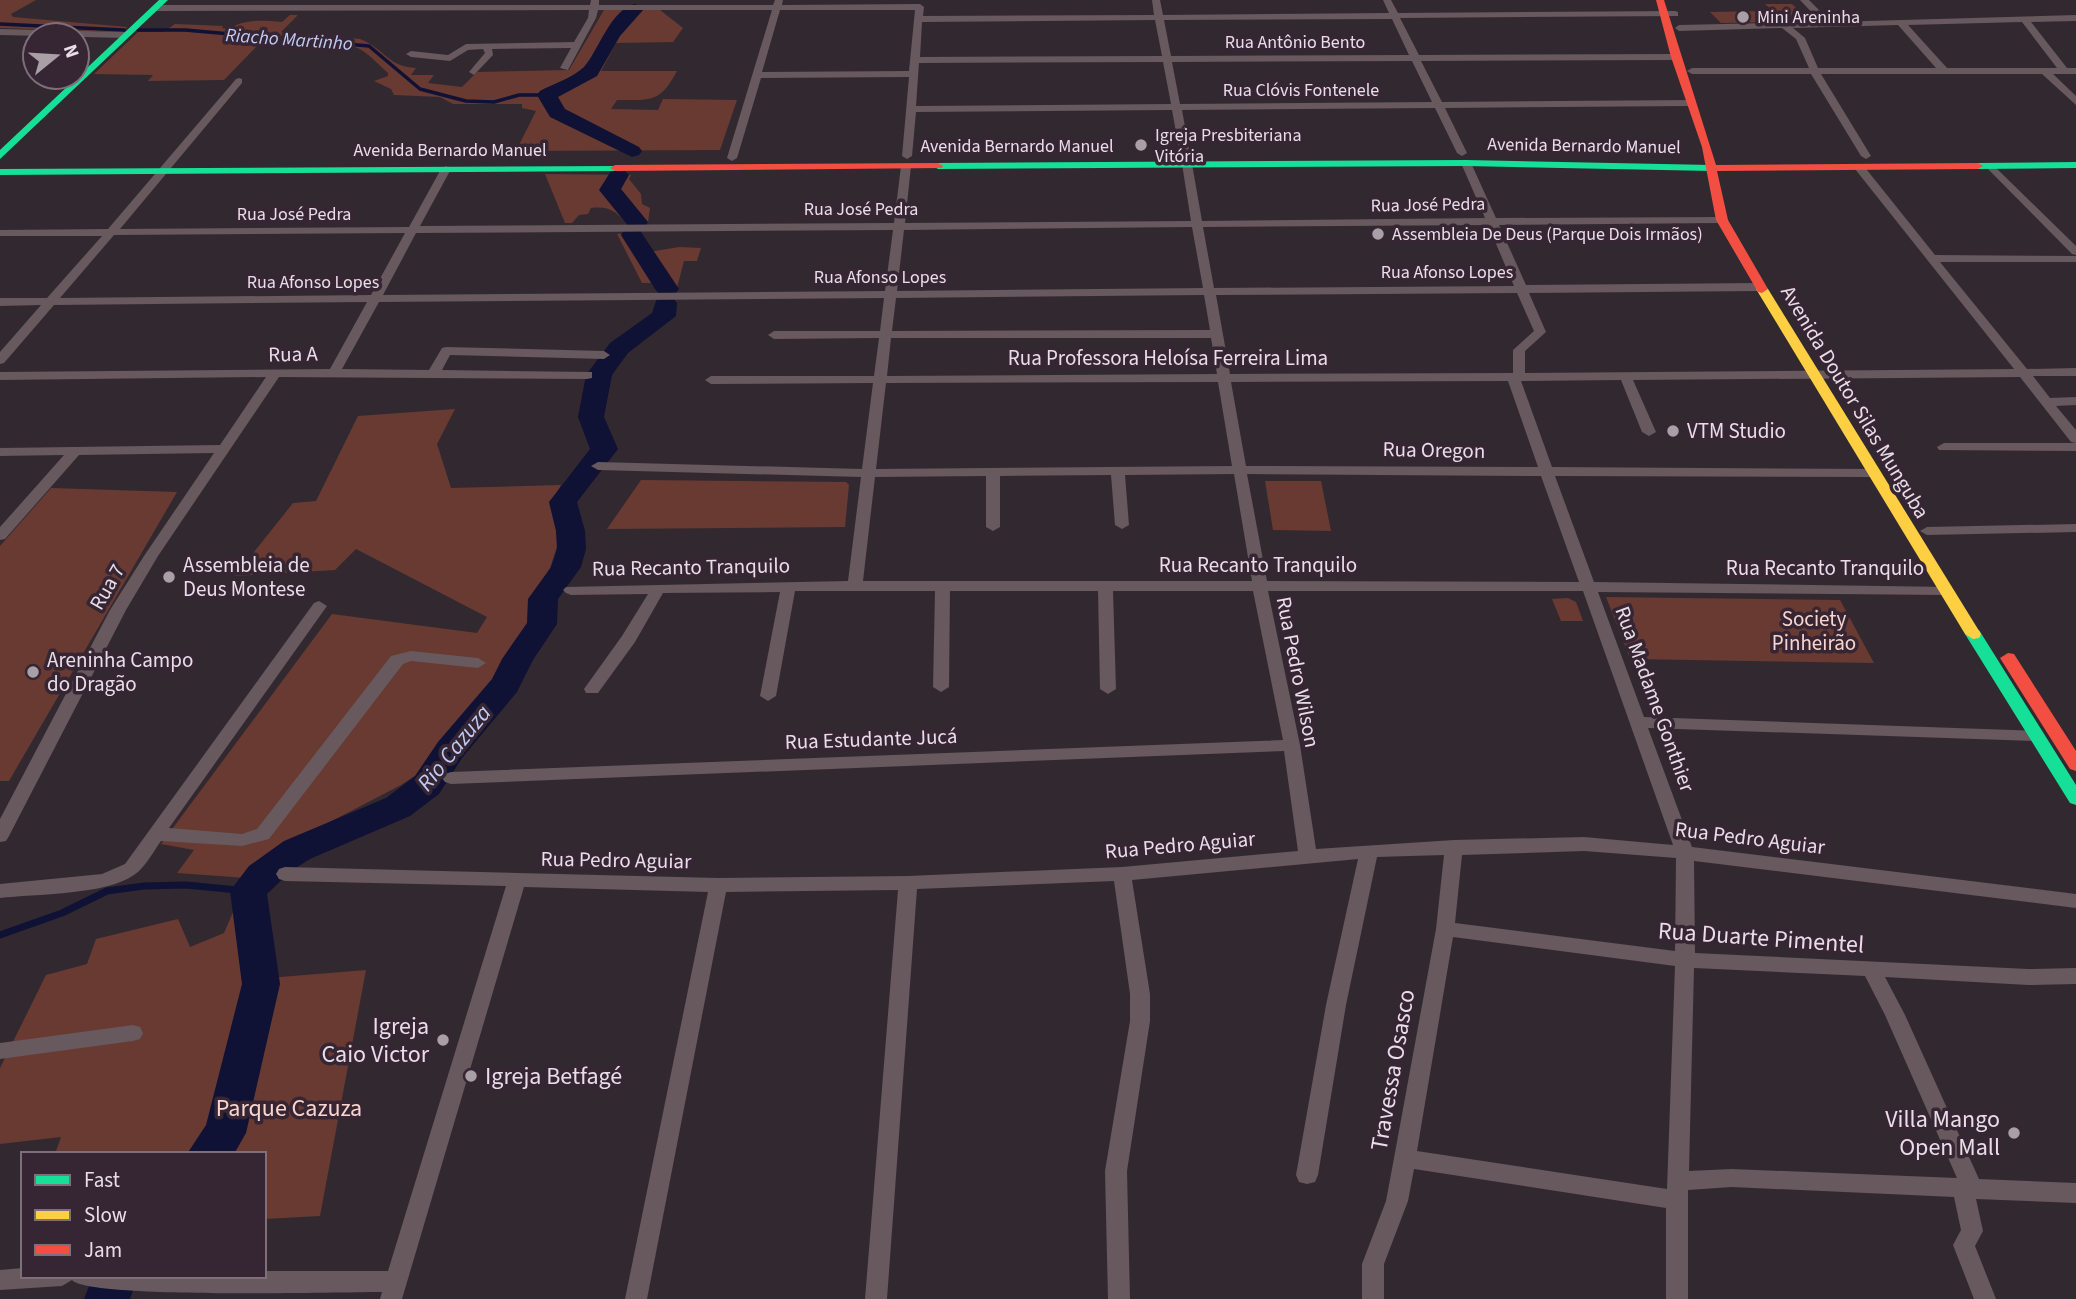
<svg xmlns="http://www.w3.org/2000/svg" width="2076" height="1299" viewBox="0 0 2076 1299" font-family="'Source Sans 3',sans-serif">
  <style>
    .green { fill: #683a32 }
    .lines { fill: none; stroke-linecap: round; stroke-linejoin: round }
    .stream-far1 { stroke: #0f1135; stroke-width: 3.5 }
    .stream { stroke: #0f1135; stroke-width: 7 }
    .river { fill: #0f1135; fill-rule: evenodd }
    .street { fill: #67595d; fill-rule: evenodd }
    .fast { fill: #16e098; fill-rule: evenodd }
    .slow { fill: #ffcf43; fill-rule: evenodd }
    .jam { fill: #f24e42; fill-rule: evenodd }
    .poi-dot { fill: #a99fa7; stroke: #362533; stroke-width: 2.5 }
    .labels { text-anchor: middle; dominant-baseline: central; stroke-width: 7; stroke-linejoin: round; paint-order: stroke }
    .far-poi-label { font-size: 18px; fill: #e9dee7; stroke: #362533; text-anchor: start }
    .far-street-label { font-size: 18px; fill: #e9dee7; stroke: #362533 }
    .far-water-label { font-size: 19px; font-style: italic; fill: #bfccf8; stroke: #362533 }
    .street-label { font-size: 21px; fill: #e9dee7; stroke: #362533 }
    .poi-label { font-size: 21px; fill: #e9dee7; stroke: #362533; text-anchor: start }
    .park-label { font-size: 21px; fill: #f9d5cd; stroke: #362533 }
    .water-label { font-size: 23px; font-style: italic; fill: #bfccf8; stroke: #362533 }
    .near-street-label { font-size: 24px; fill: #e9dee7; stroke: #362533 }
    .near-poi-label { font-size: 24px; fill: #e9dee7; stroke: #362533; text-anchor: end }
    .near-park-label { font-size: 24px; fill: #f9d5cd; stroke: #362533 }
  </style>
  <rect width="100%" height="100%" fill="#322930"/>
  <path class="green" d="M0 0H36L11 14 13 17 127 27 122 32 0 28Z
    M1765 4H1792L1811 21H1783Z
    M604 10H660L683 28 673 42 616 43 601 71H677C660 103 651 100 617 100L611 109 658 110 663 99 737 100 720 150 516 151 536 111 522 108V104H453L440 97 394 95 391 89 374 81 388 76V73C380 66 372 57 363 51 344 38 281 41 258 45L224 80 148 81 153 75 94 74 138 32H163L175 24 223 26 222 28 229 29C242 19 266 20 282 22L290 15H298L281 32 360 39C384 48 388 67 416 68L411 75H434L428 83 462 87 477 72 569 70Z
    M1765 11 1777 22 1721 23 1710 12Z
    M545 174 631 175 629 179 641 194 642 204 650 208 648 222H625C615 210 607 206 591 208L588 214 579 215 572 223H565Z
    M638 233 649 252 679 247 701 248 697 261H684L677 288 656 289 655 283H642L617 234Z
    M455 409 437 444 451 488 561 485 552 502 559 525 558 543 537 610 485 698 430 766 401 785 299 838 247 878 177 873 194 850 161 844 332 614 477 633 487 617 356 549 335 570 235 576 293 503 316 501 358 416Z
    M641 480 846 482 849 485 845 527 607 529Z
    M1265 481H1321L1331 531 1273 530Z
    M51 488 177 492 9 781H0V546Z
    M1606 597 1840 600 1874 663 1630 659Z
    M1568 598 1576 602 1583 621H1561L1552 599Z
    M237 903 246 1004 220 1115 197 1154H55L61 1137 0 1144V1068L46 975 87 964 96 939 178 919 190 947 224 933Z
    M366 970 320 1216 264 1219V1154H216L230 1134 268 978Z"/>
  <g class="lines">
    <path class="stream-far1" d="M0 24 124 30
      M138 30H185L369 46 420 89 466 101 494 102 519 95H547"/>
    <path class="stream" d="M0 935 62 913 107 891 144 886 186 885 248 891"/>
    <path class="river" d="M635 4 644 9 620 36 597 76 558 97 565 109 639 147 642 151 639 155 632 157 550 117 537 95 540 91C553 84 574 77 584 67 599 50 610 10 635 4Z
      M618 169 625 171 629 175 621 189 648 222 645 227H629L599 190 611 171Z
      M632 228 640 230 643 235 679 289 675 294H659L655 289 621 235 624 230Z
      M665 296 673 298 677 303 676 316 628 353 612 375 604 417 618 449 577 502 585 531 586 549 581 567 558 599 557 624 533 660 517 692 462 758 439 794 410 816 310 859 291 871 267 894 280 984 246 1133 234 1154H187L206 1125 242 984 230 891 249 866 284 841 386 798 415 776 438 742 492 679 502 659 527 623 528 599 551 567 557 549 556 531 549 502 590 449 578 417 586 375 610 343 652 313 657 298Z
      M93 1276H138L130 1299H84Z"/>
    <path class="street" d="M591 0H599V5H773L775 0H783L782 5 920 4 924 7 923 16 1154 15 1152 0H1160L1163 15 1389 13 1383 0H1391L1398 13 1675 11 1678 12V16L1400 18 1419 55 1676 54 1681 57 1676 60 1421 61 1442 102 1691 100 1696 103 1691 106 1445 108 1467 153 1462 156 1457 153 1435 108 1182 110 1190 154 1185 157 1180 154 1172 110 916 112 912 156 907 159 902 156 909 77 761 78 737 158 732 161 727 158 772 10H598L596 18 568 70 560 68 571 48 492 49 493 55 474 75 469 72 485 53 483 49 468 50 450 61 411 57 406 54 411 51 448 55 466 44 574 42 588 18 589 10 155 11 151 8 155 5H590ZM780 10H915L909 71 762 72ZM1392 19 1409 55 1171 56 1164 20ZM1155 20 1162 56 920 57 922 22ZM1412 61 1432 102 1180 104 1172 62ZM1163 62 1171 104 916 106 919 63Z
      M1800 0H1809L1831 22 2076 15V21L2031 22 2067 68H2076V74H2053L2076 96V105L2042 74H1821L1871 156 1866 159 1861 156 1811 74H1692L1687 71 1692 68H1809L1796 39 1782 28 1679 31 1675 28 1679 25 1821 22ZM2022 22 2057 68H1947L1908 25ZM1898 25 1936 68H1818L1805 38 1793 28Z
      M0 29 126 32 131 35 126 38 0 35Z
      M239 78 242 79V83L120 229 409 227 441 169 446 166 451 169 420 226 894 223 901 166 906 163 911 166 905 223 1191 221 1182 164 1187 161 1192 164 1202 221 1485 218 1461 163 1466 160 1471 163 1496 218 1722 217 1728 220 1722 223 1499 225 1526 285 1760 283 1766 287 1760 291 1529 293 1546 332 1525 351V373L2014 369 1855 169V165H1863L1935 255 2076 256V262H1940L2027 369 2076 368V376H2033L2050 398 2076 397V405L2056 406 2076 430V451L1939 450 1937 447 1944 443H2076L2071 442 2020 377 1633 380 1656 432 1649 436 1642 432 1621 380 1521 381 1552 467 1875 469 1882 473 1875 477 1555 476 1594 582 1950 587 1953 590 1950 593 1945 595 1598 592 1644 717 2042 731 2044 735 2042 739 2036 741 1648 728 1692 847 2076 894V908L1694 861 1695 953 2028 969 2076 968V984L2028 985 1885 977 1905 1015 1979 1179 2076 1183V1203L1976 1199 1983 1231 1975 1246 1996 1299H1974L1953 1245 1961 1230 1954 1197 1732 1187 1688 1190V1299H1666V1208L1414 1169 1408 1201 1384 1264V1299H1362V1264L1386 1201 1394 1158 1436 929 1444 855 1377 857 1346 1005 1318 1175 1315 1182 1307 1184 1299 1182 1296 1175 1326 1005 1358 859 1132 880 1150 994V1021L1127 1171 1130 1299H1108L1105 1171 1130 1021V994L1114 881 917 889 887 1299H865L898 890 726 892 647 1299H625L708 892 524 887 402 1299H380L382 1292C341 1292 87 1299 72 1280L62 1286 0 1290V1270L23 1268V1276H264V1271H388L506 886 285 881 279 879 276 874 279 869 285 867 718 878 908 876 1122 867 1298 851 1284 751 451 784 445 782 442 778 445 774 451 772 1283 740 1253 591H1113L1116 689 1108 694 1100 689 1098 591H950L949 687 941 692 933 687 935 591H795L776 696 768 701 760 696 780 592 663 593 635 642 598 693H586L584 689 622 636 648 594 571 595 566 593 563 590 566 587 848 581 861 477 598 470 591 466 598 462 862 469 873 383 711 384 705 380 711 376H874L879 338 774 339 768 335 774 331H880L884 298 379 302 342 369 429 370 442 348 446 347 604 351 610 355 604 359 450 355 442 370 592 372V378L587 379 279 377 158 556 126 610 9 836 6 841 0 842V819L110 610 144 556 214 453 79 455 5 539 0 540V527L64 455 0 456V448L220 445 266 377 0 380V372L330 369 367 302 54 305 4 363 0 364V352L41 305 0 306V298H47L102 236H0V230L108 229 236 79ZM1488 225 1514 286 1214 288 1203 227ZM1192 227 1203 288 897 291 904 230ZM893 230 885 291 383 295 416 233ZM405 233 371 295 60 298 114 235ZM1517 293 1534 331 1513 350V373L1230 374 1216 295ZM1204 295 1210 330 892 331 896 298ZM891 338H1211L1217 374 887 376ZM1508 381 1538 467 1246 466 1231 382ZM1218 382 1232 466 876 469 886 383ZM1234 474 1252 581H863L875 477 986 476V527L993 531 1000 527V476L1111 475 1115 525 1122 529 1129 525 1125 475ZM1247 474 1541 476 1579 582 1267 581ZM1268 591H1583L1673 845 1584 837 1454 840 1316 849 1300 745ZM1584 851 1676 858 1675 951 1455 923 1462 855ZM1453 937 1675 966 1667 1189 1417 1151ZM1694 968 1865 976 1885 1015 1957 1178 1732 1169 1689 1171Z
      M1991 163 2076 246V255L2072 254 1987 168V164Z
      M2076 524V532L1927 535 1920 531 1927 527Z
      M319 601 327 606 169 828 242 834 257 829 391 656 411 651 478 658 486 663 478 668 411 661 403 664 269 839 242 846 161 841C153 852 145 868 134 875 106 895 35 894 0 898V884L102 874 125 864 314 603Z
      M133 1025 140 1027 143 1033 140 1039 133 1041 0 1059V1043Z"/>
    <path class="fast" d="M159 0H168L0 159V150Z
      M1466 160 1712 165 1717 168 1712 171 1466 166 938 169 933 166 938 163Z
      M2076 162V168L1978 169 1973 166 1978 163Z
      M619 166V170L615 171 0 175V169Z
      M1973 629 1979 630 2076 785V805L2070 803 1965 634Z"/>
    <path class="slow" d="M1762 285 1768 289 1981 634 1979 638 1973 639 1965 634 1756 289Z"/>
    <path class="jam" d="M1656 0H1664L1716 165 1978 163 1983 166 1978 169 1717 171 1728 220 1768 289 1762 293 1758 292 1716 220 1702 147 1671 57Z
      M938 163 943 166 942 168 615 171 610 168 615 165Z
      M2008 653 2014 654 2076 751V771L2070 769 2000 658Z"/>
  </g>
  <g class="poi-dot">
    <circle cx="1743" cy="17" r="7"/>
    <circle cx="1141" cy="145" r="7"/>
    <circle cx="1378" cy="234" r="7"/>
    <circle cx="1673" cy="431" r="7"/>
    <circle cx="169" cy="577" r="7"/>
    <circle cx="33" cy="672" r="7"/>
    <circle cx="443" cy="1040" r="7"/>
    <circle cx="471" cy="1076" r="7"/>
    <circle cx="2014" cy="1133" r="7"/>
  </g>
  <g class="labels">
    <g class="far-poi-label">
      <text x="1757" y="17">Mini Areninha</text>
      <text x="1155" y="135">Igreja Presbiteriana<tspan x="1155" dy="21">Vitória</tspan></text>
      <text x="1392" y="234">Assembleia De Deus (Parque Dois Irmãos)</text>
    </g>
    <g class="far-street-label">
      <text x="1295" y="42">Rua Antônio Bento</text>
      <text x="1301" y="90">Rua Clóvis Fontenele</text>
      <text x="1017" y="146">Avenida Bernardo Manuel</text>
      <text transform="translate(1584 146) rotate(1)">Avenida Bernardo Manuel</text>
      <text x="450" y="150">Avenida Bernardo Manuel</text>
      <text transform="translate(1428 205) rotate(-1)">Rua José Pedra</text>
      <text x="861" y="209">Rua José Pedra</text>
      <text x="294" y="214">Rua José Pedra</text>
      <text x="1447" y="272">Rua Afonso Lopes</text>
      <text x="880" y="277">Rua Afonso Lopes</text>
      <text x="313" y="282">Rua Afonso Lopes</text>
    </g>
    <g class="far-water-label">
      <text transform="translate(289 40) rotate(4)">Riacho Martinho</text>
    </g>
    <g class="street-label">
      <text transform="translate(293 354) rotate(-1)">Rua A</text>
      <text x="1168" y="358">Rua Professora Heloísa Ferreira Lima</text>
      <text transform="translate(1855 402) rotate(59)">Avenida Doutor Silas Munguba</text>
      <text transform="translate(1434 450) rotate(1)">Rua Oregon</text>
      <text x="1258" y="565">Rua Recanto Tranquilo</text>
      <text transform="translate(691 567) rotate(-1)">Rua Recanto Tranquilo</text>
      <text x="1825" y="568">Rua Recanto Tranquilo</text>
      <text transform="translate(107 587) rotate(-60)">Rua 7</text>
      <text transform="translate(1298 672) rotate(79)">Rua Pedro Wilson</text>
      <text transform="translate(1655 699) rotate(70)">Rua Madame Gonthier</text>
      <text transform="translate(871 739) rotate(-2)">Rua Estudante Jucá</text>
      <text transform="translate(1750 838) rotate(7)">Rua Pedro Aguiar</text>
      <text transform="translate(1180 845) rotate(-5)">Rua Pedro Aguiar</text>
      <text transform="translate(616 860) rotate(1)">Rua Pedro Aguiar</text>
    </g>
    <g class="poi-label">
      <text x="1687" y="431">VTM Studio</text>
      <text x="183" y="565">Assembleia de<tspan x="183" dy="24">Deus Montese</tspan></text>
      <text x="47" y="660">Areninha Campo<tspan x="47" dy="24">do Dragão</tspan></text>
    </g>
    <g class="park-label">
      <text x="1814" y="619">Society<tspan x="1814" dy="24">Pinheirão</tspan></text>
    </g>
    <g class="water-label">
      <text transform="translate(454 748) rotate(-51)">Rio Cazuza</text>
    </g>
    <g class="near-street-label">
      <text transform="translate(1761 938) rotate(4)">Rua Duarte Pimentel</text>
      <text transform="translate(1393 1070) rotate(-80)">Travessa Osasco</text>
    </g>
    <g class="near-poi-label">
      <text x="429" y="1026">Igreja<tspan x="429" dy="28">Caio Victor</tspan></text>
      <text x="485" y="1076" text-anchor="start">Igreja Betfagé</text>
      <text x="2000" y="1119">Villa Mango<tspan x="2000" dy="28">Open Mall</tspan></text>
    </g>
    <g class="near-park-label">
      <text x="289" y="1108">Parque Cazuza</text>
    </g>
  </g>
  <rect x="21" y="1152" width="245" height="126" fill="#362533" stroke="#7e6f7b" stroke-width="2"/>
  <rect x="35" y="1175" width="35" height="10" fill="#16e098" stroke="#7e6f7b" stroke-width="2"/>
  <text x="84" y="1187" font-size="21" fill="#e9dee7">Fast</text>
  <rect x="35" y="1210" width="35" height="10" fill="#ffcf43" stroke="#7e6f7b" stroke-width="2"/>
  <text x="84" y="1222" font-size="21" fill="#e9dee7">Slow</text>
  <rect x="35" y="1245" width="35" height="10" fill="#f24e42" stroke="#7e6f7b" stroke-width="2"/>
  <text x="84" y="1257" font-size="21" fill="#e9dee7">Jam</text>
  <g transform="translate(56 56) rotate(72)"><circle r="33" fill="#362533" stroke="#7e6f7b" stroke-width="2"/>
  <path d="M0-5L12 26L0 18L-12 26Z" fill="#a99fa7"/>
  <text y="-10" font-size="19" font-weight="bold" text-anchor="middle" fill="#e9dee7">N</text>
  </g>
</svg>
